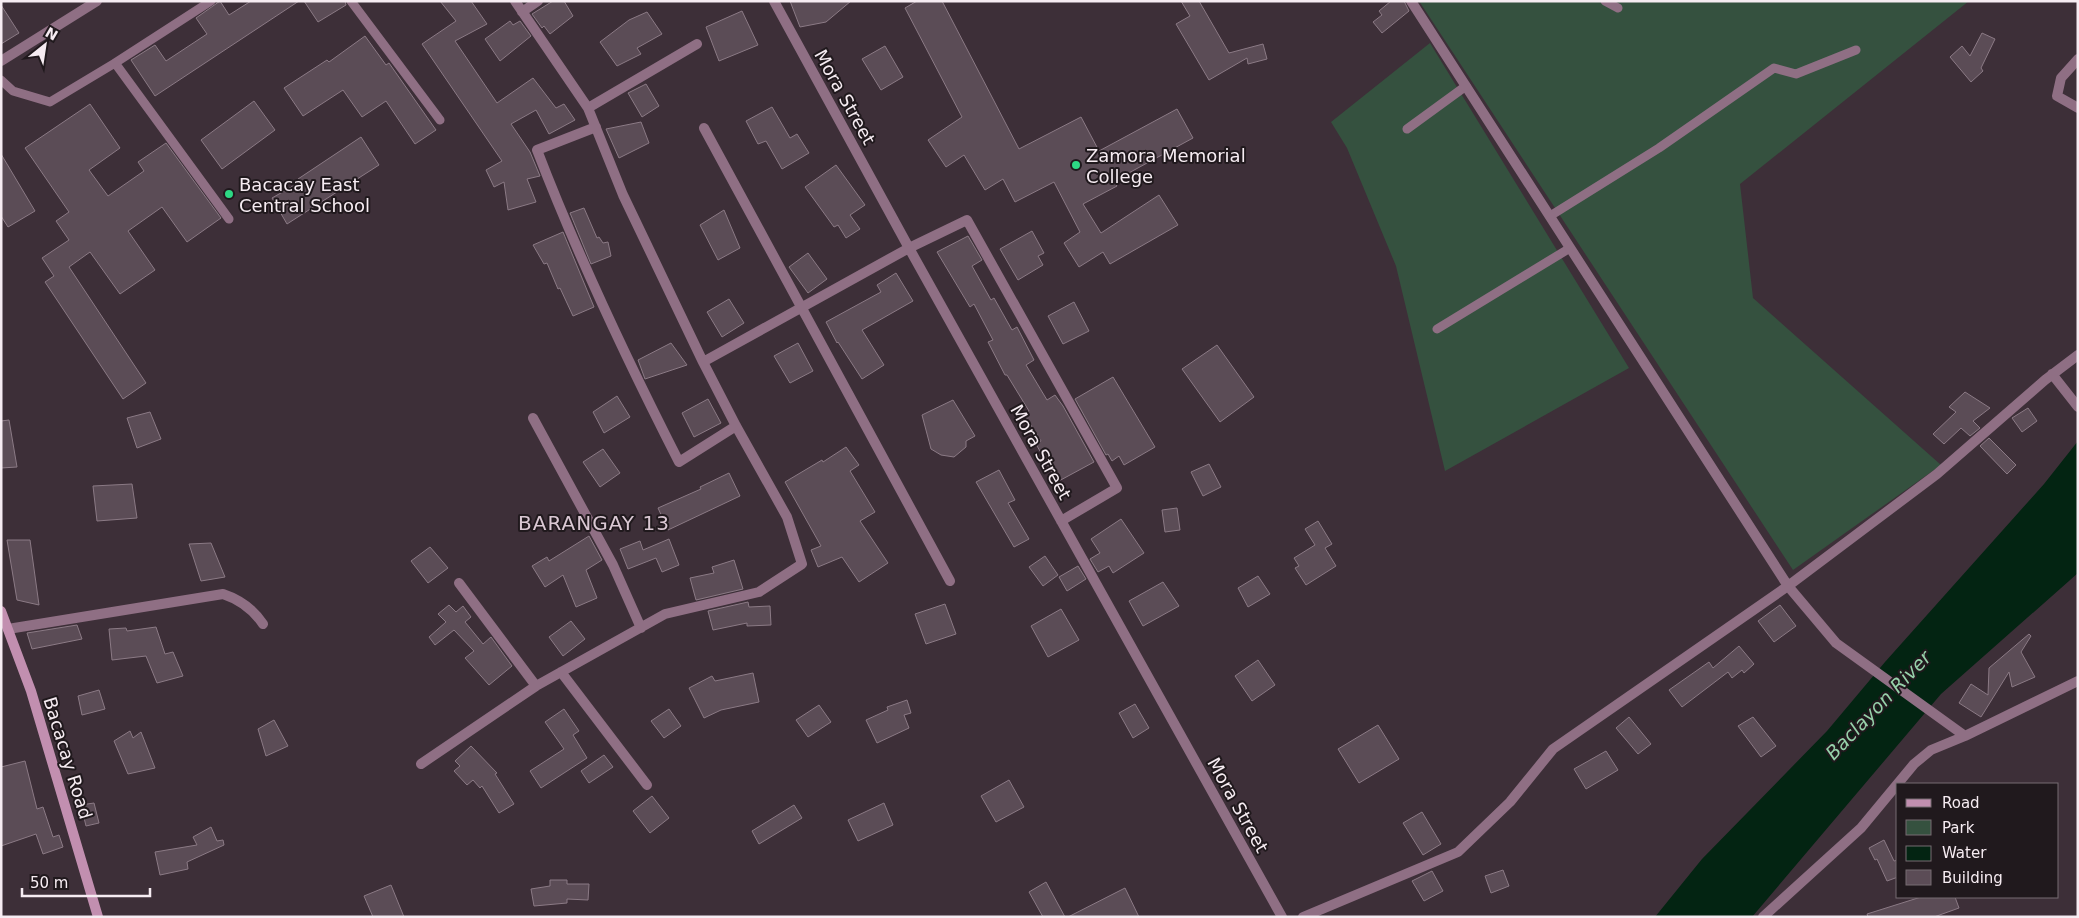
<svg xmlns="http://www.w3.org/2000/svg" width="2079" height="918" viewBox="0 0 2079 918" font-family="'DejaVu Sans',sans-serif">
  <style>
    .green { fill: #35513f }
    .water { fill: #032412 }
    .building { fill: #5b4c56; stroke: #8b7a85 }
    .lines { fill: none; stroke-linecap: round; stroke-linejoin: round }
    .service { stroke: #8f6f84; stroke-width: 9 }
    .minor { stroke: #8f6f84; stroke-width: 10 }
    .secondary { stroke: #c28fb0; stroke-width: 10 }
    .poi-dot { fill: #2dd884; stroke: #20191d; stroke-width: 2 }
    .labels { text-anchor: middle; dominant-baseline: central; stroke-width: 4; stroke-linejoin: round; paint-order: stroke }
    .street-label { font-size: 18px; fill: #f6ecf2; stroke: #20191d }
    .poi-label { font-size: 18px; fill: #f6ecf2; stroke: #20191d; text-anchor: start }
    .water-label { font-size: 19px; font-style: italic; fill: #96d1aa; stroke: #20191d }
    .quarter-label { font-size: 20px; letter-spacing: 1px; fill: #dac8d3; stroke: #20191d }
  </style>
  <rect width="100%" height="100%" fill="#3d2f38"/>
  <path class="green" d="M1419 1H1969L1740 184 1753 298 1941 465 1793 570Z
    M1430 43 1629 368 1445 471 1396 266 1347 148 1331 122Z"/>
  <path class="water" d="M2078 441V573L1941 694 1752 917H1655L1702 859 1827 731 1885 662 2044 484Z"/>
  <path class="building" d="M220 1 229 15 251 1H299L155 96 131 60 155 45 166 61 207 34 196 18Z
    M304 1H345L346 5 318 22Z
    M440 1H471L487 24 455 41 497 103 533 78 556 108 564 104 575 120 549 134 536 110 511 124 530 152 540 176 527 179 536 202 508 210 504 182 494 187 486 170 502 161 422 44 456 21Z
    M553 1H564L573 16 550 34 544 26 542 28 532 14Z
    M790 1H851L826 22 800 27Z
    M917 1H942L1019 149 1081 117 1099 151 1177 109 1193 138 1114 181 1117 186 1083 204 1101 233 1159 195 1178 225 1110 264 1103 252 1079 267 1064 243 1080 232 1054 182 1015 202 1003 179 985 190 964 155 946 167 928 140 962 117 905 8Z
    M1181 1H1199L1229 53 1263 44 1267 59 1248 64 1247 58 1209 80 1176 24 1190 16Z
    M1391 1H1404L1409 11 1382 33 1373 22 1382 15 1379 11Z
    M1 5 19 33 1 44Z
    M742 11 758 45 719 61 706 27Z
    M647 12 662 34 637 48 641 54 617 66 600 42 629 20Z
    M510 21 513 25 520 21 531 36 500 61 485 39Z
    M1982 33 1995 39 1981 68 1983 71 1971 82 1950 57 1962 46 1970 56Z
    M365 36 386 65 389 63 436 130 415 144 386 101 362 117 343 90 303 116 284 88 327 60 329 62Z
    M885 46 903 77 881 90 862 59Z
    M646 84 659 106 642 117 628 93Z
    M254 101 275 130 222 169 201 140Z
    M90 104 120 148 89 170 108 196 144 171 138 162 166 143 221 218 187 242 162 207 128 231 155 270 120 294 90 252 69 267 146 383 123 399 45 282 54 276 42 258 69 240 56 221 69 212 25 148Z
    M772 107 790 138 797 134 809 153 782 169 766 141 758 144 746 121Z
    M641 122 649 143 619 158 606 129Z
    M361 137 379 165 287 224 272 198 300 182 298 179Z
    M1 154 35 211 8 227 1 216Z
    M836 165 865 205 850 215 860 229 846 238 838 225 834 227 805 187Z
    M584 208 597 238 599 237 603 243 608 242 611 256 591 264 570 213Z
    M724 210 740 248 718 260 700 225Z
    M1032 231 1044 253 1038 256 1043 265 1018 280 1000 249Z
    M563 232 594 307 573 316 560 288 558 289 547 263 544 264 533 245Z
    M968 236 982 260 972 266 991 300 994 298 1012 330 1017 327 1034 360 1026 365 1047 400 1055 395 1063 406 1094 462 1057 482 1036 444 1041 441 1024 414 1029 411 1007 375H1005L988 342 993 340 974 304 970 307 937 252Z
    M808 253 827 279 808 293 789 267Z
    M896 273 913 301 862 330 884 365 862 379 838 342 837 343 826 322 881 292 877 285Z
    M729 299 744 323 722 337 707 312Z
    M1074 302 1089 331 1063 344 1048 316Z
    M671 343 687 365 645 379 638 360Z
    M798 343 813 371 790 383 774 356Z
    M1217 345 1254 397 1220 422 1182 369Z
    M1113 377 1155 447 1124 465 1119 456 1112 461 1108 454 1106 455 1075 399Z
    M1965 392 1990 408 1973 421 1980 428 1970 436 1961 428 1944 444 1933 434 1956 412 1949 407Z
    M617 396 630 417 604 433 593 412Z
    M708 399 721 423 694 437 682 413Z
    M953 400 975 436 966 441V447L954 457 941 455 931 449 922 415Z
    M2028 408 2037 421 2022 432 2012 418Z
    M150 412 161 439 137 448 127 418Z
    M9 420 17 467 1 468V421Z
    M1989 438 2016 465 2007 474 1980 446Z
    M846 447 859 465 850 471 875 512 860 521 888 563 859 582 842 557 818 567 811 550 821 546 785 482 822 460 823 462Z
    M603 449 620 473 600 487 583 462Z
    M1209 464 1221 487 1203 496 1191 472Z
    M999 470 1015 500 1008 503 1029 539 1014 547 976 482Z
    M729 473 740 496 668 530 658 508 701 489 700 487Z
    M132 484 137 518 97 521 93 486Z
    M1177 508 1180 530 1165 532 1162 510Z
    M1121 519 1144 553 1113 573 1109 566 1098 572 1090 559 1100 553 1091 539Z
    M1318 521 1332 544 1325 548 1336 566 1306 585 1295 568 1299 566 1294 558 1315 545 1305 529Z
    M589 536 602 560 586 570 597 598 576 607 563 575 545 587 532 566 547 557 549 561Z
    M669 539 679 565 662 572 656 558 628 569 620 549 640 541 643 550Z
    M7 540H30L39 605 17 600Z
    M211 543 225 577 201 581 189 544Z
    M430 547 448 568 428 583 411 561Z
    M1045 556 1058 575 1043 586 1029 567Z
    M734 560 743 589 696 600 690 578 714 573 712 567Z
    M1078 566 1086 579 1067 591 1059 577Z
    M1258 576 1270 594 1248 607 1238 588Z
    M1163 582 1179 606 1143 626 1129 601Z
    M748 602 749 607 770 606 771 625 747 626V623L713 630 708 611Z
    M945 604 956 634 926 644 915 614Z
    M449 605 456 612 463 606 471 617 465 622 483 644 491 637 512 666 489 685 465 658 474 651 454 630 435 645 429 637 446 622 438 614Z
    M1780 605 1796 626 1774 642 1758 621Z
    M1061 609 1079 640 1048 657 1031 626Z
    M571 621 585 639 563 656 549 637Z
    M77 625 82 639 32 649 27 633Z
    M156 627 165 654 173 652 183 676 157 683 146 656 112 660 109 629 126 628 127 631Z
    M2029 634 2031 636 2021 652 2035 677 2012 687 2009 672 1981 717 1959 703 1971 684 1988 695 1989 668Z
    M1739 646 1754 664 1744 673 1742 670 1732 678 1728 672 1682 707 1669 690 1709 662 1713 668Z
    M1258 660 1275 685 1252 701 1235 676Z
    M753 673 759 702 721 710 704 718 689 688 712 676 715 681Z
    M99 690 105 709 82 715 78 696Z
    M907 700 911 713 904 715 909 728 877 743 866 720 888 710 887 707Z
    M1135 704 1149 728 1133 738 1119 713Z
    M819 705 831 722 808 737 796 720Z
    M564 709 579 731 573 735 587 758 541 788 530 771 564 749 545 722Z
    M669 709 681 726 664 738 651 721Z
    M1629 717 1651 744 1638 754 1616 728Z
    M1753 717 1776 746 1761 757 1738 726Z
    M274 720 288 746 266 756 258 729Z
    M1378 725 1399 759 1359 783 1338 749Z
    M130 731 133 738 141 732 155 768 128 774 114 741Z
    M471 746 497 773 495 774 514 804 499 813 482 786 480 788 473 780 467 785 454 771 460 766 455 761Z
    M1606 751 1618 770 1586 789 1574 769Z
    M604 755 613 767 589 783 581 771Z
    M25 761 37 809 43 807 53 837 59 835 63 847 43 854 36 834 1 846V767Z
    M1009 780 1024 807 996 822 981 796Z
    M652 796 669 818 650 833 633 811Z
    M94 803 99 823 86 826 81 805Z
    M884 803 893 825 858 841 848 820Z
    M794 805 802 818 759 844 752 831Z
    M1422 812 1441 844 1423 855 1403 823Z
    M211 827 217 841 223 840 224 845 187 862 188 869 160 875 155 852 197 845 193 837Z
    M1884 840 1894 861 1898 860V877L1887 881 1877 859 1875 860 1869 848Z
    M1503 870 1509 886 1491 893 1485 876Z
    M1432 871 1443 891 1424 901 1412 881Z
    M550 880H567V884H589L588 900 567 899V903L534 906 531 889 550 886Z
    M1046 882 1065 917H1043L1029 892Z
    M391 885 404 917H373L364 896Z
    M1125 888 1139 917H1068Z
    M1921 897H1955L1959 908 1934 917H1868L1867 914Z"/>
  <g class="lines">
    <path class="service" d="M351 1 440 120
      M1605 1 1618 8
      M115 63 229 219
      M1 80 13 91 50 102 115 63 211 1
      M1407 129 1466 86
      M1550 216 1659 148 1774 68 1796 74 1856 50
      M1437 329 1570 248"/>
    <path class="minor" d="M774 1 909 248 1282 917
      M1411 1 1788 586 1836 643 1965 736
      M522 12 538 1
      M2078 59 2061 78 2057 96 2078 108
      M1 61 97 1
      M588 108 697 44
      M596 127 537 150C578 257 627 360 679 462L736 426
      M704 128 950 581
      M703 362 909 248 967 220 1117 488 1061 521
      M2052 374 2078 407
      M533 418 613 565 641 628
      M459 583 536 686
      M8 629 223 594C241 600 253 609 263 624
      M561 672 647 785
      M421 764 536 686 665 614 759 592 802 564 787 517 736 426 703 362 623 195 588 108 515 1
      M1303 917 1458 852 1510 802 1553 749 1788 586 1937 474 2045 380 2078 355
      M1763 917 1861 828 1914 764 1931 750 1965 736 2078 681"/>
    <path class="secondary" d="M1 611 31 691 98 917"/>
  </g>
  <g class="poi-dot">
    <circle cx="1076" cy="165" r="5"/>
    <circle cx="229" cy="194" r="5"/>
  </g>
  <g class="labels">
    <g class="street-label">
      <text transform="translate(845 97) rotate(61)">Mora Street</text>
      <text transform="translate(1041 452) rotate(61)">Mora Street</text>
      <text transform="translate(68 758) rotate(73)">Bacacay Road</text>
      <text transform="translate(1238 805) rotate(61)">Mora Street</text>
    </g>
    <g class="poi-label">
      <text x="1086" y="155">Zamora Memorial<tspan x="1086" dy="21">College</tspan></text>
      <text x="239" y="184">Bacacay East<tspan x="239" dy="21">Central School</tspan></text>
    </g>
    <g class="water-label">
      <text transform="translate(1878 705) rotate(-46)">Baclayon River</text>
    </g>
    <g class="quarter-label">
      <text x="594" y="523">BARANGAY 13</text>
    </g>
  </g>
  <rect width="2079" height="918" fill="none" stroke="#f6ecf2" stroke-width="5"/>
  <rect x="1896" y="783" width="162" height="115" fill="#20191d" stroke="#766d72"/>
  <rect x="1906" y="799" width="25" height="8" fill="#c28fb0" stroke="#766d72"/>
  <text x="1942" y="808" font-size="15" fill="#f6ecf2">Road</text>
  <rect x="1906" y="820" width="25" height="15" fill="#35513f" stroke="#766d72"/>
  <text x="1942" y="833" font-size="15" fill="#f6ecf2">Park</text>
  <rect x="1906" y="846" width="25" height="15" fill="#032412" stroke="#766d72"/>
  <text x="1942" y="858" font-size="15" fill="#f6ecf2">Water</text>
  <rect x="1906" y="870" width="25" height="15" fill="#5b4c56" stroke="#766d72"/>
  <text x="1942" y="883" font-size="15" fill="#f6ecf2">Building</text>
  <g transform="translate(45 45) rotate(30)" stroke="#20191d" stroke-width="4" paint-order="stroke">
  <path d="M0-4L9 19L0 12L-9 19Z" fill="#f6ecf2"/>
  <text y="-8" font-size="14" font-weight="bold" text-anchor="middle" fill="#f6ecf2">N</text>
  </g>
  <path d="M22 888v8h128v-8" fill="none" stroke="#f6ecf2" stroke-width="2.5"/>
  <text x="30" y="888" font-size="15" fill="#f6ecf2" stroke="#20191d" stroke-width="4" paint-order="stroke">50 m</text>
</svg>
